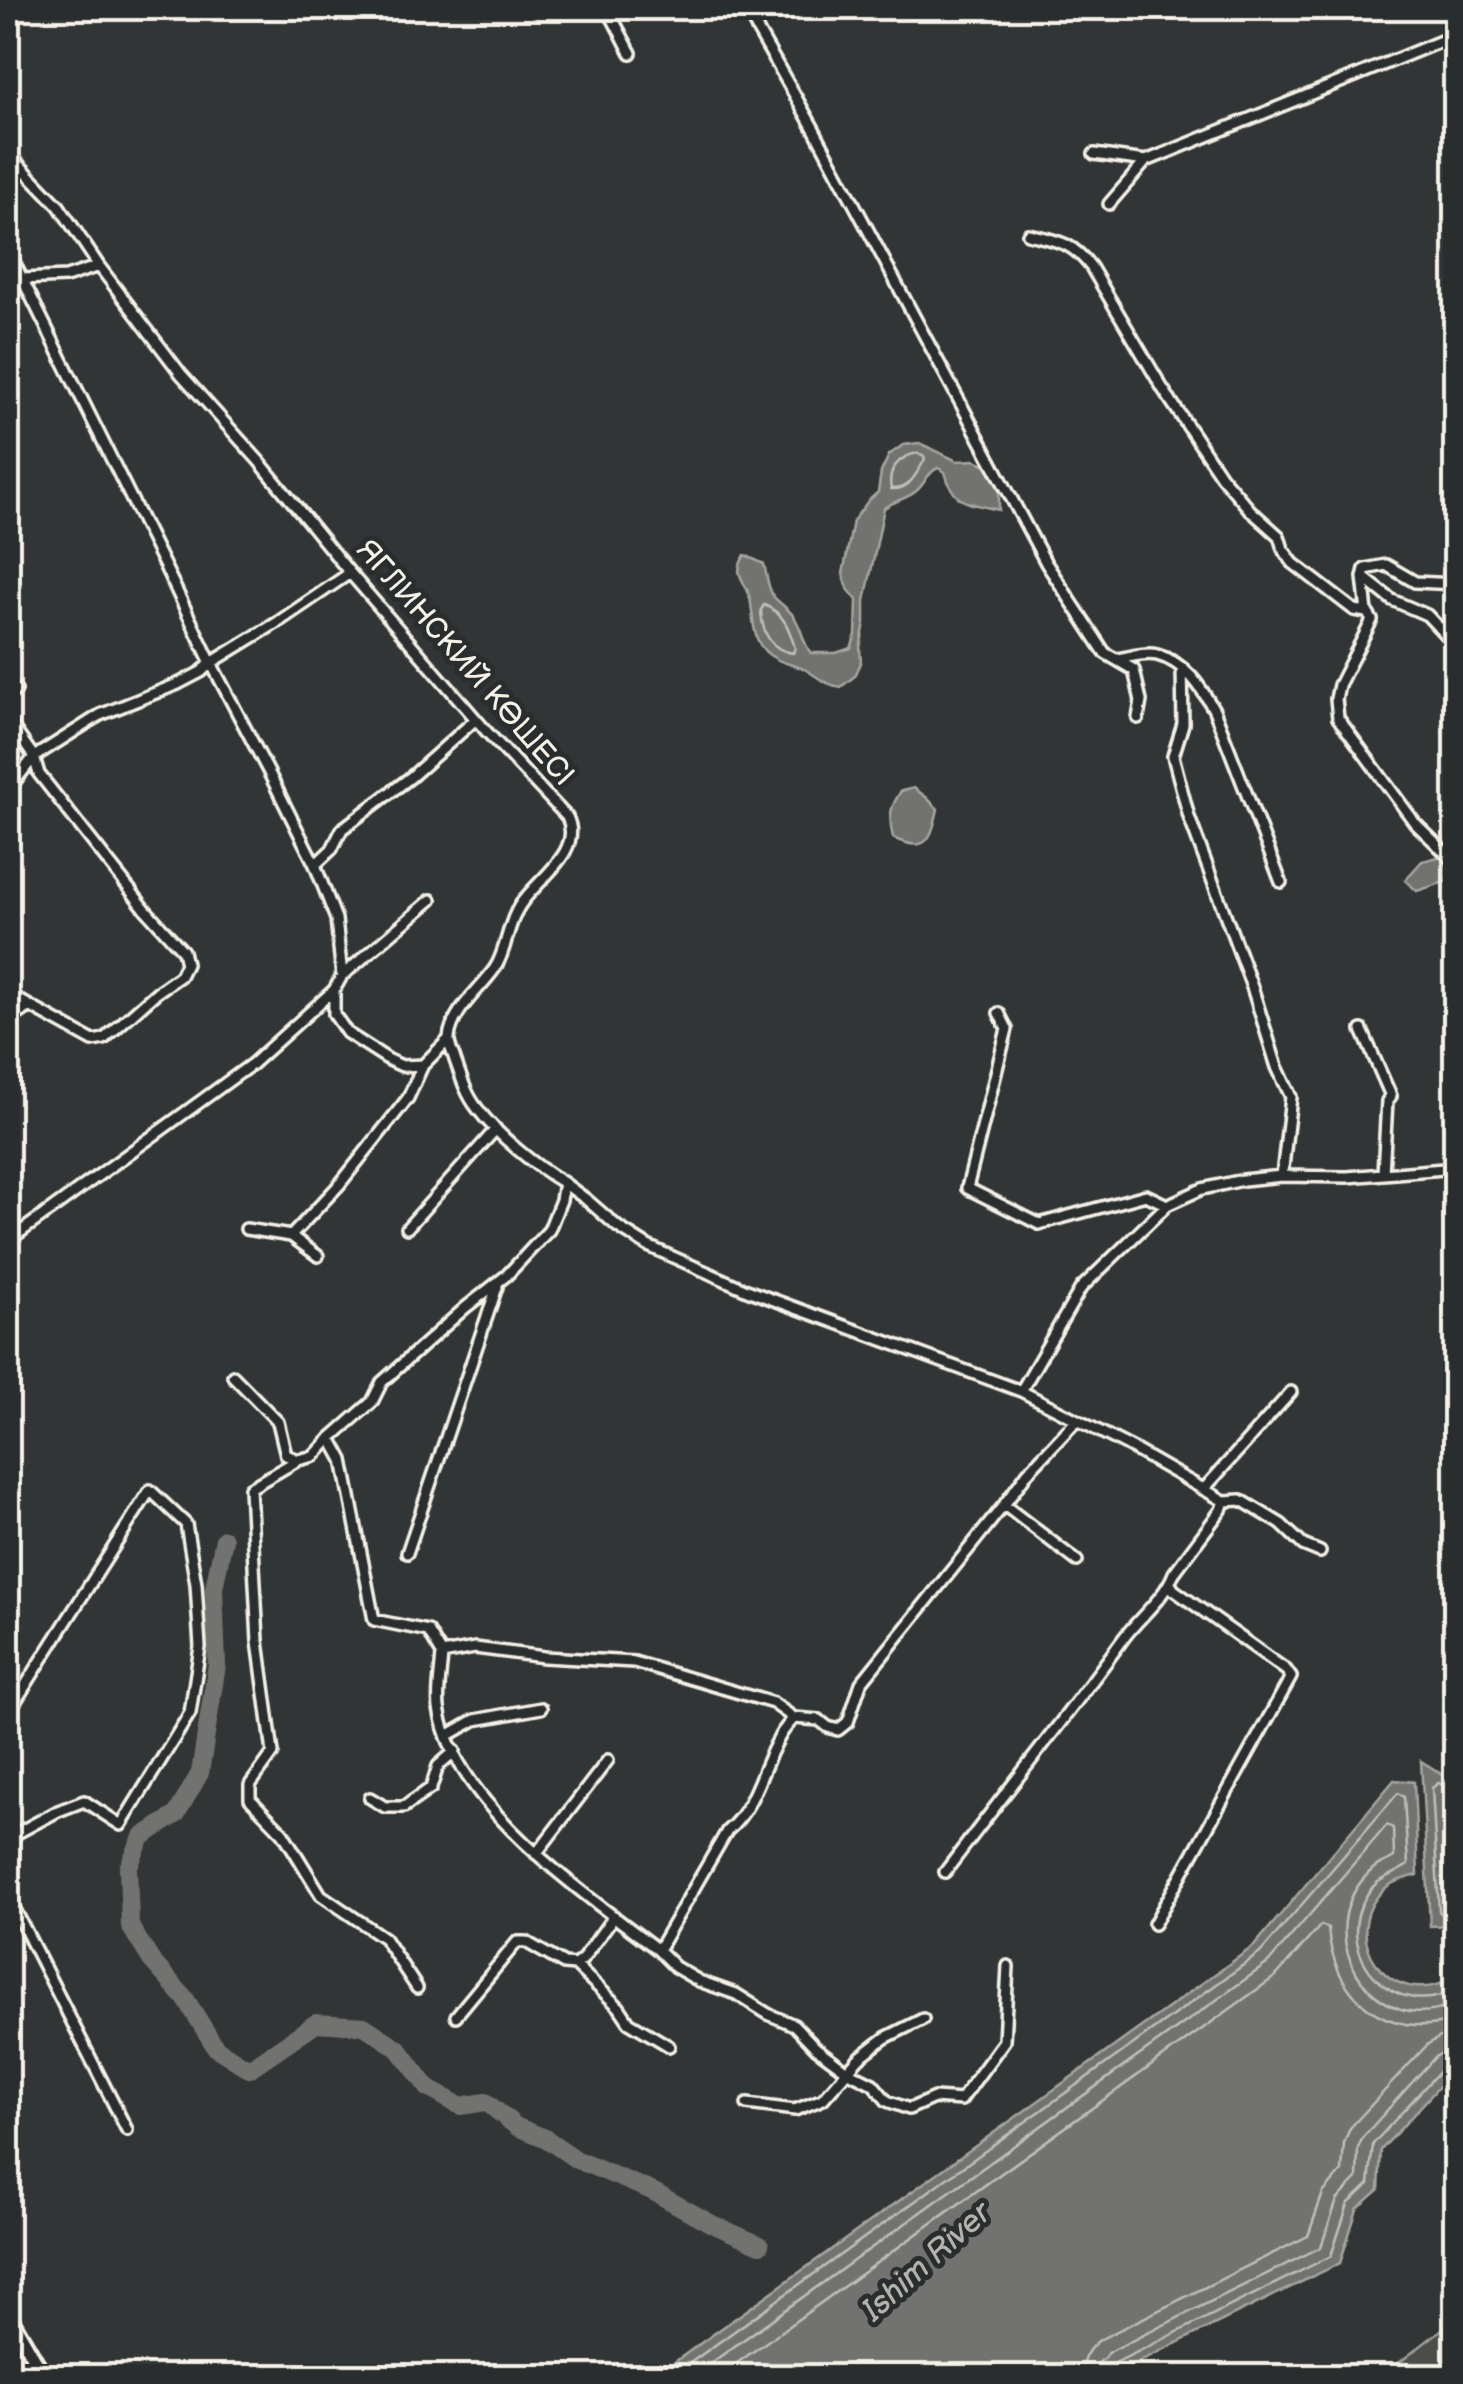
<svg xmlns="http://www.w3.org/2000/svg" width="1463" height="2384" viewBox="0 0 1463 2384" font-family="'Balsamiq Sans',sans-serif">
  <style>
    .green { fill: #4b4d4c; stroke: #a09f9a; stroke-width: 2.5 }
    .water { fill: #727370; stroke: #a6a5a0; stroke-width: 2.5 }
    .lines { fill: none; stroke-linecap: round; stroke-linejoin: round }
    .shore { stroke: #c0bfb8; stroke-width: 2.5 }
    .river { stroke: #727370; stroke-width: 18 }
    .street-casing { stroke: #f4f1e8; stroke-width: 16 }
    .secondary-casing { stroke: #f4f1e8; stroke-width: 20 }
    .street { stroke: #2a2d2e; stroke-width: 9 }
    .secondary { stroke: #2a2d2e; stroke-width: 12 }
    .labels { text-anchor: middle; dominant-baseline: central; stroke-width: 10; stroke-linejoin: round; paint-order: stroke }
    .street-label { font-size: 30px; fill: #f4f1e8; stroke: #2a2d2e }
    .water-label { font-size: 32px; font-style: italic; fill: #b3b2ac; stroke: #2a2d2e }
  </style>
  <rect width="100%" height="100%" fill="#323535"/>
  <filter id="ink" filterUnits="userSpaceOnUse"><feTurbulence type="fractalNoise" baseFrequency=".01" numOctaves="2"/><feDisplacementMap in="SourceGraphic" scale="20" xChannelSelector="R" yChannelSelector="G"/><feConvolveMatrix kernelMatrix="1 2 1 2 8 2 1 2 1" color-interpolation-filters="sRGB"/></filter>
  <g filter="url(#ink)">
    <path class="green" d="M1455 2319V2376H1382Z"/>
    <path class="water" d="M919 443 957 461 975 460 988 466 999 486V510C969 502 954 507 945 472L938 468C926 473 926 484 915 492 906 499 894 501 884 508L865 601V623L860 648 861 663 855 676 841 687C826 685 818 677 806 670 796 665 785 664 776 659 750 645 755 623 750 598 746 579 731 576 745 555L764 564C767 575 767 587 774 597 782 606 792 610 797 622 803 633 803 643 811 653H836L851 648 856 635 857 600 848 589 843 574 853 521 868 501 878 492 881 472 889 455 903 445Z
      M914 788 926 797 938 809C931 840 927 854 893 838 888 818 890 807 901 791Z
      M1442 856 1451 873 1445 882 1417 891 1405 880 1422 861Z
      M1421 1761 1455 1782V1925L1430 1926Z
      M1394 1780 1414 1782 1418 1875C1409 1877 1396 1880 1388 1886 1333 1930 1388 2017 1455 1977V2069L1381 2150 1379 2190 1357 2209 1340 2263 1118 2372 1115 2376H655L1254 1946Z"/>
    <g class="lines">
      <path class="shore" d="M918 453 924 456 925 460C915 474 911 490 891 489 887 470 899 456 918 453Z
        M764 605C784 613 789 628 795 648L793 653C770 650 762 632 761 610Z
        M1456 1789 1438 1783 1432 1788 1439 1911 1443 1915H1456
        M1456 1802 1449 1803 1446 1807 1451 1898 1456 1902
        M672 2376 1260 1953 1398 1793 1404 1797 1408 1865C1391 1877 1377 1876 1365 1898 1332 1956 1397 2024 1456 1989
        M693 2376 1268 1963 1387 1825 1393 1828 1394 1857C1388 1861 1380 1863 1374 1868 1302 1931 1374 2044 1456 2003
        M719 2376 1276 1976 1321 1925 1328 1928C1333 1997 1386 2041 1456 2020
        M1081 2376C1081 2360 1088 2348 1101 2339L1308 2236 1323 2193 1342 2171 1344 2143 1350 2128 1428 2044 1442 2036 1456 2035
        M1096 2376 1099 2363 1109 2352 1321 2247 1337 2200 1357 2179 1358 2148 1363 2137 1435 2057 1444 2052 1456 2050
        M1109 2376 1110 2368 1115 2363 1331 2256 1348 2204 1369 2184 1373 2144 1444 2066 1456 2063"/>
      <path class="river" d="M224 1539 214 1588 217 1665 200 1773 176 1815 142 1837 128 1868 130 1926 151 1960 185 1998 216 2048 249 2069 316 2023 364 2026 399 2049 428 2088 460 2106 486 2102 517 2127 545 2138 577 2160 654 2192 712 2224 760 2245"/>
      <defs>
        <path id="street" d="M607 8 631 53
          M745 8 814 129 1046 563 1105 653 1134 670 1141 701 1138 718
          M8 153 59 206 99 266 181 374 259 461 350 573 487 732 567 817C584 852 537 879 520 905 507 924 507 950 495 968 480 990 452 1010 449 1038 448 1044 453 1053 455 1060 461 1077 466 1094 477 1108 497 1135 535 1166 564 1183L561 1200 549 1230 507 1275 465 1308 382 1382 372 1402 331 1438 314 1456 298 1460 250 1488 258 1641 273 1753 250 1785V1799L283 1833 321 1895 384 1938 417 1988
          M1094 154 1146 161
          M1109 204 1146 161 1456 35
          M1028 234C1058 241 1072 242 1091 267L1163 389 1221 476 1250 510 1279 536 1283 549 1293 563 1354 610 1367 612 1363 577 1392 600 1427 615 1452 642 1456 652
          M8 250 173 583 211 663 268 771 315 865 336 919 342 976
          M22 279 66 277 99 266
          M1363 577 1365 569 1386 565 1415 582 1456 584
          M1367 612 1372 620 1339 685 1336 699 1338 718 1415 823 1456 863
          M1117 659C1129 657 1146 652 1157 655 1185 662 1201 687 1214 710L1281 882
          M1182 668 1183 724 1173 756 1189 817 1252 987 1277 1067 1291 1097 1282 1176
          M8 696 16 690
          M8 720 34 757 39 774 146 910 183 951 186 964 180 976 157 992 104 1039 93 1041 8 994
          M8 790 34 757 100 715 178 684 201 672 211 663 278 622 350 573
          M315 865 332 849 342 829 411 777 476 719
          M1456 941 1453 951 1456 977
          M334 990V1014L347 1033 389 1060 402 1066 423 1065
          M999 1013 1007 1029 967 1188 1039 1224 1146 1195 1167 1205
          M8 1021 29 1007
          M1362 1030 1391 1096 1387 1101 1383 1174
          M564 1183 587 1200 618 1227 648 1246 747 1290 1021 1391 1128 1446 1224 1501 1241 1500 1281 1524 1303 1545 1320 1552
          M407 1228 496 1129
          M246 1229 291 1236
          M8 1241 252 1064 334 990 342 976 431 900
          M318 1256 291 1236 339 1185 408 1098 423 1065 448 1040
          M233 1376 278 1422 286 1455 298 1460
          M1021 1391 1081 1288 1167 1205 1202 1189 1243 1180 1282 1176 1347 1177 1456 1168
          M331 1438 343 1460 374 1620 428 1631 442 1654 475 1648 544 1657 634 1662 773 1703 794 1718
          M1204 1489 1291 1392
          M1004 1505 1077 1561
          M407 1553 497 1287
          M442 1654C441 1672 437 1691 439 1708 454 1806 584 1893 658 1950L675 1967 699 1981 736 1994 768 2014 794 2025 816 2048 847 2071 873 2084 887 2101 909 2109 934 2098 961 2100 1004 2041 1008 1966
          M8 1713 150 1490 186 1524 196 1584 200 1647 190 1713 121 1825 84 1801 58 1811 8 1838
          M447 1736 475 1720 541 1708
          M370 1798 385 1807H404L431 1788 438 1766 455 1751
          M536 1854 608 1760
          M945 1872C1004 1794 1066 1718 1123 1639 1139 1617 1164 1599 1174 1573L1221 1510 1224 1501
          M8 1896 127 2130
          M1154 1924 1291 1677 1286 1670 1174 1590 1170 1584
          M658 1950 727 1831C755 1808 761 1768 779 1738 782 1731 789 1724 794 1718L819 1720 828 1727 838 1730 848 1722 861 1683 1004 1505 1028 1472 1077 1420
          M575 1965 582 1960 614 1916
          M456 2016 517 1942H526L564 1964 575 1965 619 2007 629 2022 669 2046
          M747 2104 795 2110 823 2099 859 2058 885 2038 923 2019"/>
        <path id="secondary" d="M8 2314 44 2376"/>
      </defs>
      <use href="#street" class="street-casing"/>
      <use href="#secondary" class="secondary-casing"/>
      <use href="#street" class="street"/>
      <use href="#secondary" class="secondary"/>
    </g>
  </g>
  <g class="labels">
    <g class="street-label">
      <text transform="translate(465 663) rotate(49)">ЯГЛИНСКИЙ КӨШЕСІ</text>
    </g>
    <g class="water-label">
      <text transform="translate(927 2262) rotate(-42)">Ishim River</text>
    </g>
  </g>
  <rect width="1463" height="2384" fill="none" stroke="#2a2d2e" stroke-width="40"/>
  <rect x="20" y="20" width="1423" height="2344" fill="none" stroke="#f4f1e8" stroke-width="4" filter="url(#ink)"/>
</svg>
